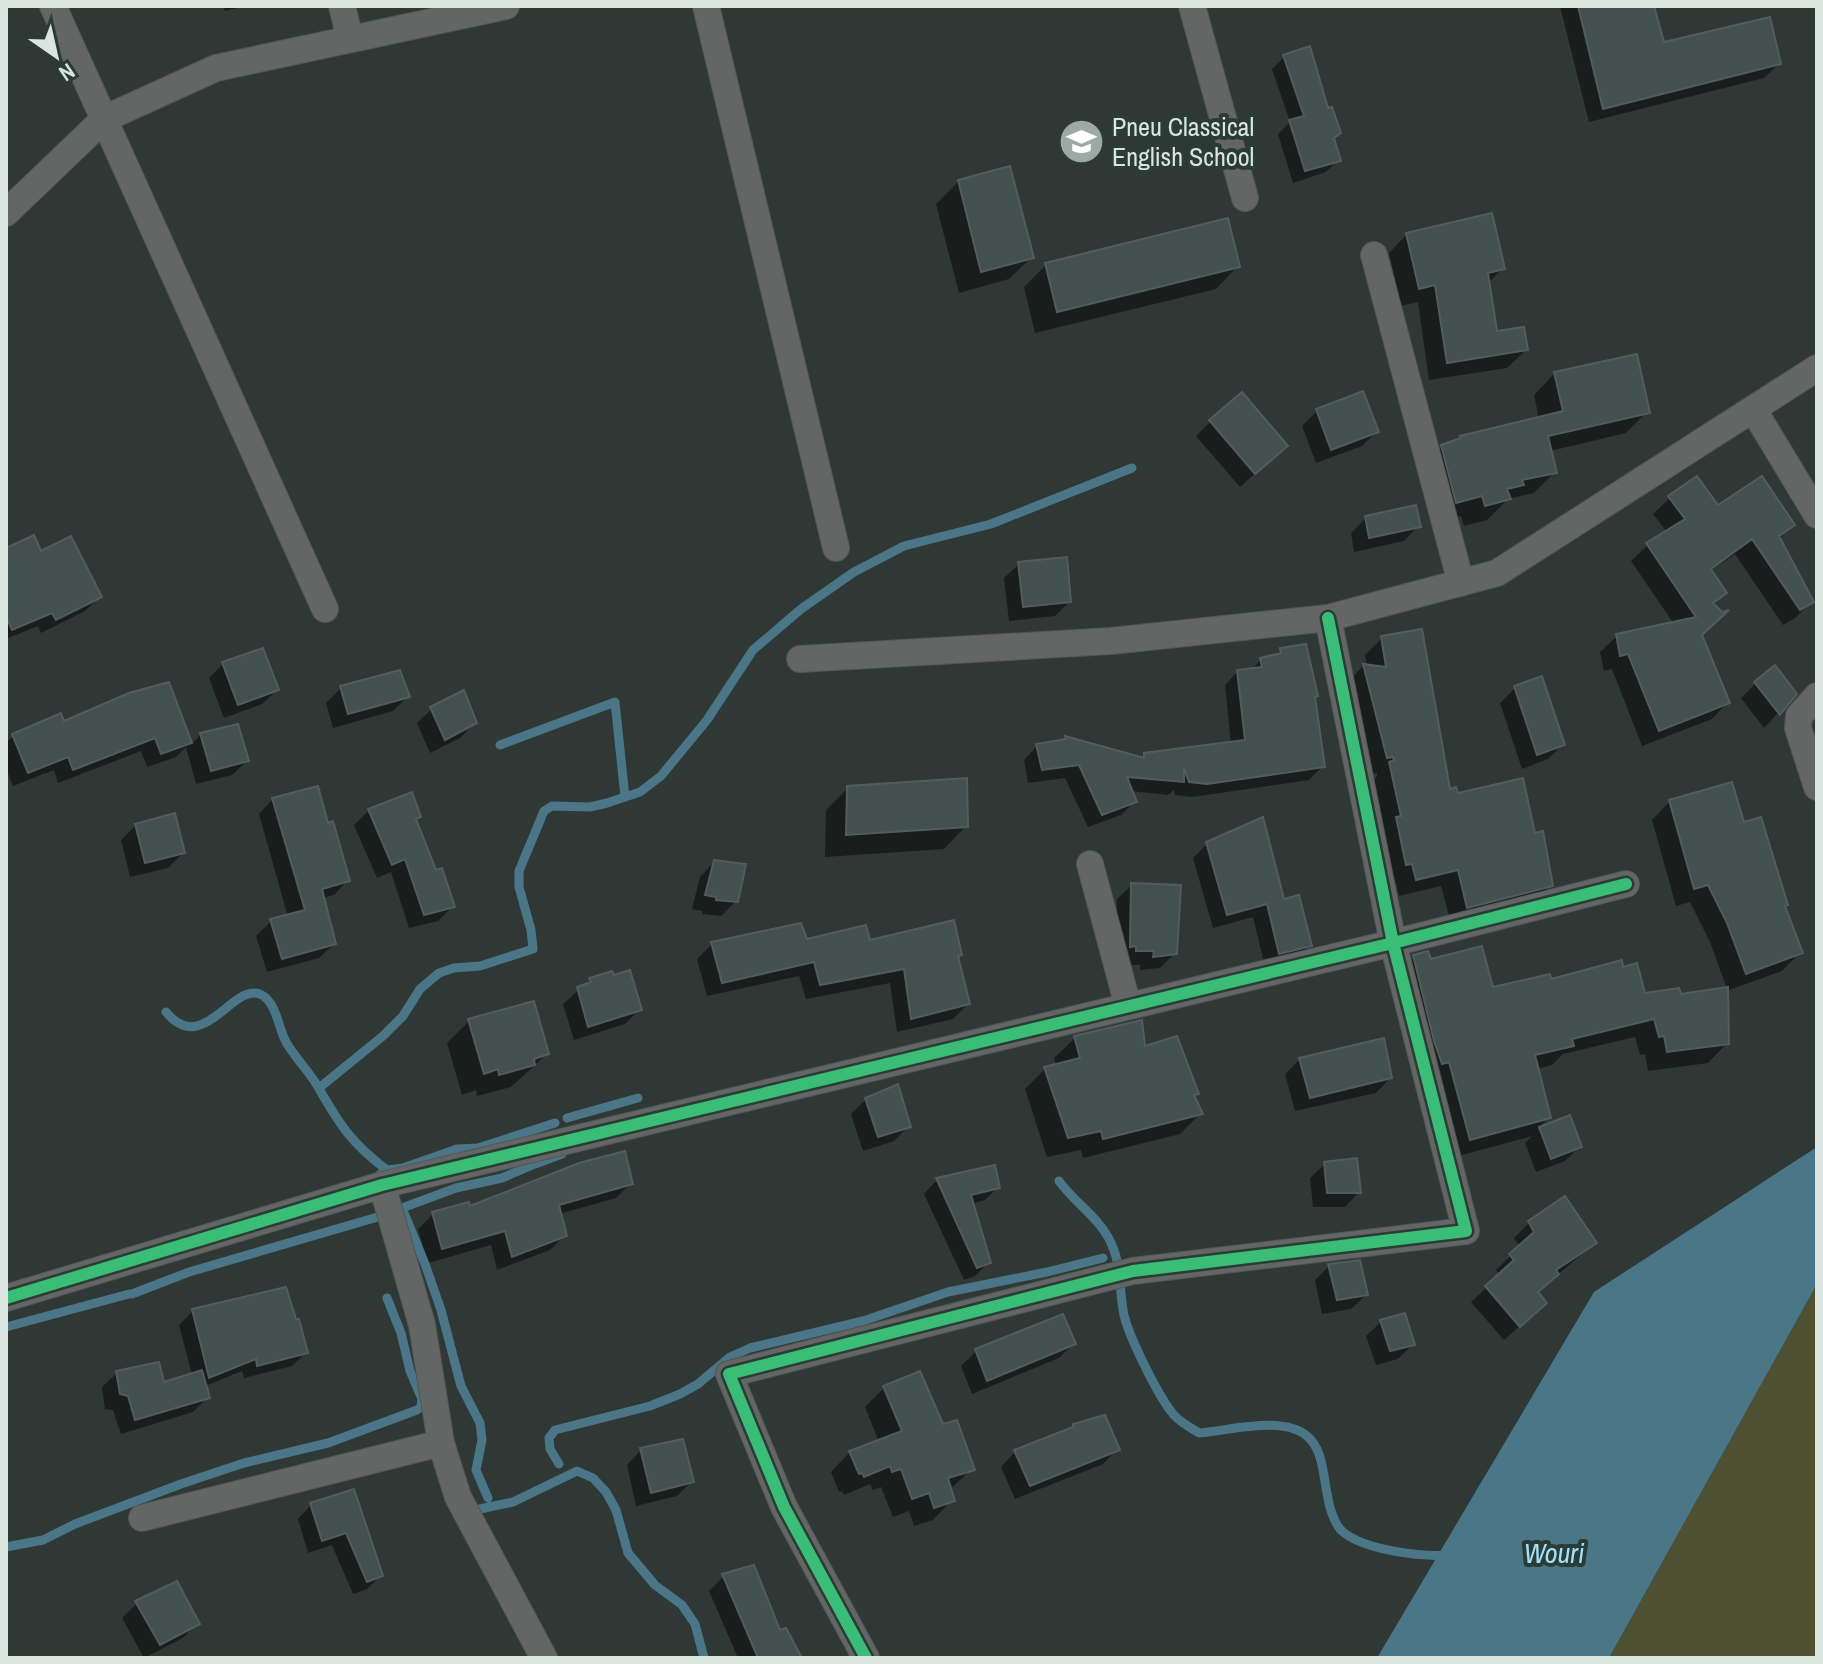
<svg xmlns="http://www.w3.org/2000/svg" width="1823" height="1664" viewBox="0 0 1823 1664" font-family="'Archivo Narrow',sans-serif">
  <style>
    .green { fill: #4d5132 }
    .water { fill: #4a7688 }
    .shadow { fill: #0007 }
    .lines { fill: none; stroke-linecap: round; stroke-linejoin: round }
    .stream { stroke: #4a7688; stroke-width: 9 }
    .building { fill: #42504f; stroke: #545c5b; stroke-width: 2 }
    .street-casing { stroke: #4f5653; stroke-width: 28 }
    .street { stroke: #636664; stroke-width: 26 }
    .cycleway-casing { stroke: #2b3c36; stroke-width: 17 }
    .cycleway { stroke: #3abd76; stroke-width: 12 }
    .labels { text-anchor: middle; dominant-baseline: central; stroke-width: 8; stroke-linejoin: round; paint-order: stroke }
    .poi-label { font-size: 26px; fill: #dae5e0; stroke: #2b3c36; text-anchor: start }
    .water-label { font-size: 28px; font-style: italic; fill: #a3e0fb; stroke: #2b3c36 }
  </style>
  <rect width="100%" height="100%" fill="#2f3835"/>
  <path class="green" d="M1817 1284V1658H1609Z"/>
  <path class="water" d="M1817 1147V1284L1609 1658H1377L1594 1292Z"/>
  <path class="shadow" d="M223 6H245L225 11Z
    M1560 6H1652L1661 44 1779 64 1764 78 1589 122Z
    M1285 56 1332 140 1338 160 1326 172 1293 183 1278 134 1290 122 1272 69Z
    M1009 169 1032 257 1009 279 959 293 936 204 958 182Z
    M1407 234 1502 269 1488 283 1495 334 1526 350 1507 368 1429 380 1418 302 1401 306 1389 253Z
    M1046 265 1238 266 1216 289 1035 333 1024 287Z
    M1555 373 1647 412 1626 433 1550 451 1555 472 1534 493 1508 499 1487 520 1464 526 1461 516 1435 523 1421 468 1442 447 1539 419 1534 395Z
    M1362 394 1376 432 1362 446 1316 463 1302 426 1317 411Z
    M1210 422 1285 446 1240 487 1196 436Z
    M1670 498 1792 525 1779 539 1811 602 1795 618 1783 625 1735 554 1710 571 1725 593 1713 605 1700 636 1728 702 1712 719 1642 746 1612 669 1604 671 1600 652 1617 636 1674 624 1631 561 1648 545 1667 532 1653 514Z
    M1366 518 1418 526 1404 541 1354 552 1351 533Z
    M6 548 40 554 99 597 85 611 41 633 38 626 6 639Z
    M1019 564 1069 602 1055 616 1009 621 1004 578Z
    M1382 638 1449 791 1533 835 1551 885 1534 902 1451 923 1441 886 1399 896 1395 880 1389 881 1380 836 1384 831 1373 781 1377 776V773L1370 774 1347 683 1363 666 1367 667 1365 655Z
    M1281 650 1314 698 1323 766 1309 780 1192 797 1175 795 1174 790 1168 795 1131 791 1135 801 1121 815 1088 827 1065 778 1028 783 1024 760 1037 746 1061 742 1065 738 1140 760 1145 755 1231 744 1225 685 1238 671 1251 670 1261 660 1275 656Z
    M224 663 277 690 262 704 224 718 209 678Z
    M1756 683 1795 694 1764 728 1741 698Z
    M168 685 191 745 201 734 247 761 232 775 196 784 186 747 176 757 147 767 141 751 58 783 54 770 13 786 6 768V743L13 736 63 724Z
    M341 688 407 697 393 711 333 728 326 703Z
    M1515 688 1563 744 1548 759 1522 769 1500 703Z
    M432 709 475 723 460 738 430 753 417 723Z
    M848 788 966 826 944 849 825 857 826 810Z
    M273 799 326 826 348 880 334 895 322 898 334 944 319 958 267 972 256 936 271 921 288 917 259 814Z
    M1670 801 1743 825 1783 907 1801 952 1782 971 1726 991 1727 1043 1708 1063 1648 1071 1645 1054 1640 1055 1635 1037 1563 1054 1552 1065 1536 1069 1549 1118 1537 1129 1569 1117 1580 1146 1565 1161 1536 1172 1525 1143 1532 1136 1451 1158 1394 976 1414 957 1430 961 1492 989 1622 969 1643 995 1679 996 1727 989 1710 942 1690 902 1676 906 1652 820Z
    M369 810 419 816 414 821 435 872 453 906 438 921 409 928 391 872 377 878 354 825Z
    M136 825 183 853 168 868 130 877 121 840Z
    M1207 844 1283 901 1310 945 1295 960 1265 967 1253 917 1213 928 1193 858Z
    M714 862 736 901 721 916 702 914V911L692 909 700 877Z
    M1132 885 1175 953 1160 968 1140 970V965H1122L1116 960 1117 899Z
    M806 941 868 942 960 954 956 958 968 1004 953 1019 897 1032 890 983 806 999 799 976 707 996 697 959 712 944Z
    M590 980 640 1009 625 1024 574 1040 563 1004Z
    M469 1021 547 1054 511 1087 477 1096 476 1090 462 1095 447 1043Z
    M1075 1038 1143 1049 1197 1093 1193 1097 1200 1114 1180 1134 1083 1158 1081 1150 1047 1157 1025 1089 1045 1069 1056 1066 1054 1058Z
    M1300 1059 1390 1078 1376 1093 1295 1111 1285 1074Z
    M866 1099 909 1126 894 1141 863 1151 851 1114Z
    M1325 1164 1359 1192 1345 1207H1313L1310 1178Z
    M937 1180 998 1187 985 1200 971 1204 988 1263 975 1276 964 1280 924 1194Z
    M631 1183 616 1198 559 1214 565 1235 550 1250 497 1270 491 1245 428 1263 418 1229 433 1214Z
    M1565 1199 1595 1243 1536 1293 1530 1317 1504 1340 1471 1302 1500 1275 1496 1270 1520 1247 1514 1238 1529 1223Z
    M1329 1266 1366 1295 1351 1309 1322 1314 1315 1280Z
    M193 1311 306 1352 292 1366 244 1378 242 1371 205 1386 208 1397 193 1412 121 1434 113 1410 105 1409 102 1387 117 1373 162 1384 192 1375 179 1325Z
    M1381 1322 1413 1344 1398 1359 1376 1365 1366 1336Z
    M1074 1343 1059 1358 972 1394 961 1366 976 1351Z
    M884 1388 942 1427 972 1469 949 1490 952 1500 933 1520 914 1526 909 1511 893 1517 881 1487 873 1490 870 1484 844 1495 842 1491 839 1492 831 1472 850 1452 879 1442 865 1407Z
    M1117 1449 1103 1464 1015 1499 1001 1467 1015 1452Z
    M641 1450 692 1481 677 1496 636 1506 627 1465Z
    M353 1491 381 1575 367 1589 353 1594 332 1545 308 1553 298 1519 311 1505Z
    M724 1576 777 1658H738L709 1591Z
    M137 1603 197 1623 183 1638 144 1658 122 1618Z"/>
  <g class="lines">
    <path class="stream" d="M500 745 615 702 625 797
      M166 1012C203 1057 232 983 260 994 277 1002 278 1028 286 1042 295 1058 309 1071 318 1087 340 1125 351 1143 387 1170
      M319 1088 383 1036 403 1016 420 989 439 973 454 968 480 966 533 949 531 930 519 887V871L544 811 552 806 590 807 607 803 640 792 661 776 707 720 753 650 801 609 854 572 904 546 991 524 1132 468
      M567 1118 638 1098
      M535 1164 562 1154
      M376 1177 387 1170 403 1168 457 1149 478 1148 555 1123
      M1059 1181C1073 1201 1096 1215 1108 1237 1123 1264 1118 1286 1124 1315 1129 1337 1159 1398 1174 1415 1180 1422 1191 1428 1199 1433 1228 1431 1282 1415 1307 1436 1324 1450 1323 1478 1328 1498 1329 1507 1335 1525 1342 1531 1363 1550 1421 1557 1448 1555
      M132 1294 189 1272 388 1214
      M6 1327 129 1294
      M559 1464 550 1449 549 1438 555 1430 650 1406 680 1394 698 1384 730 1357 750 1348 863 1321 948 1292 1047 1272 1103 1258
      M488 1498 476 1470 482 1440 480 1423 461 1386 441 1310 425 1264 402 1208 456 1188 502 1178 532 1165
      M475 1510 513 1502 577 1471 593 1478 606 1492 616 1510 628 1553 655 1585 682 1605 695 1624 704 1658
      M6 1547 43 1540 75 1524 181 1484 244 1463 328 1443 417 1410 421 1407 422 1399 410 1371 401 1333 387 1298"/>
  </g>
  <path class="building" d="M1578 6H1654L1664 42 1770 17 1781 64 1603 109Z
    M1310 46 1328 108 1332 107 1341 133 1334 138 1341 161 1305 171 1289 120 1304 116 1283 55Z
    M1010 166 1034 258 981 272 958 180Z
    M1492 213 1505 269 1488 273 1497 331 1524 327 1528 350 1447 363 1435 285 1419 289 1406 233Z
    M1228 218 1240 267 1057 312 1045 263Z
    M1637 354 1650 413 1548 436 1557 473 1522 480 1524 485 1507 489 1511 499 1485 506 1482 496 1456 503 1441 445 1461 438 1460 436 1563 411 1554 372Z
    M1363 391 1379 432 1331 450 1316 409Z
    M1242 392 1288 446 1255 474 1209 420Z
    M1697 476 1718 505 1762 476 1795 525 1779 536 1814 602 1800 610 1752 539 1711 569 1727 593 1713 603 1722 612 1729 610 1702 635 1730 703 1659 731 1628 654 1620 656 1616 634 1696 617 1646 543 1685 519 1668 496Z
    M1416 505 1421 527 1369 538 1365 516Z
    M34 535 41 551 71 536 102 597 56 620 52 613 12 630 6 616V548Z
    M1067 557 1071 602 1023 607 1018 562Z
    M1422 629 1450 789 1456 787 1458 793 1523 778 1535 833 1543 831 1553 886 1467 908 1458 870 1416 880 1412 864 1406 865 1396 817 1401 816 1389 762 1394 760 1393 757 1387 758 1363 664 1386 667 1381 636Z
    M1306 644 1318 696 1315 697 1325 767 1207 784 1189 782 1184 768V782L1127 777 1137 802 1102 815 1079 765 1042 770 1036 744 1066 739 1065 736 1144 758V753L1245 740 1237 670 1262 667 1260 658 1281 653 1280 648Z
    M263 648 279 690 238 705 222 662Z
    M1775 665 1797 694 1780 715 1754 682Z
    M400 670 410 697 348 714 340 686Z
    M1542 676 1565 745 1537 755 1514 686Z
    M169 682 192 743 161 754 155 738 73 770 68 757 28 773 12 734 61 713 64 721 129 693Z
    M464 690 477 723 445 740 430 707Z
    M238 724 249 761 211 771 200 733Z
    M967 778 968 827 846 835 847 786Z
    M1732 782 1744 822 1761 817 1788 905 1785 906 1803 953 1746 974 1727 923 1708 885 1694 889 1669 800Z
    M318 786 328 823 333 821 350 881 322 889 336 944 282 959 270 919 305 910 272 798Z
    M412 792 421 817 416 819 436 870 442 868 455 907 424 915 405 859 392 865 368 809Z
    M175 813 185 853 145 863 135 824Z
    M1263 817 1284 899 1299 895 1312 946 1279 954 1267 904 1227 915 1206 842Z
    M714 860 746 864 738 902 716 900V897L705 895Z
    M1131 883 1181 885 1177 954 1153 957 1154 951H1136V946L1130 947Z
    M954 920 962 955 958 956 970 1004 911 1019 904 969 820 985 814 962 722 983 711 942 801 923 807 939 866 925 870 940Z
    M1482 946 1493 987 1550 974 1551 979 1622 960 1623 967 1637 963 1645 993 1679 988 1681 994 1728 987 1729 1044 1667 1052 1664 1036 1659 1037 1654 1019 1572 1039 1574 1046 1535 1055 1551 1118 1470 1140 1449 1062 1442 1064 1434 1041 1413 955 1428 951 1431 959Z
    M630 970 642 1010 588 1027 577 987 591 982 589 978 612 971 614 975Z
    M534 1001 549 1054 534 1059 535 1065 499 1075 498 1069 484 1074 468 1019Z
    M1142 1020 1145 1046 1177 1036 1199 1094 1194 1095 1203 1114 1103 1139 1101 1131 1068 1138 1044 1067 1080 1058 1074 1036Z
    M1384 1038 1392 1078 1310 1098 1299 1058Z
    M898 1084 911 1127 878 1137 865 1098Z
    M1570 1115 1582 1147 1551 1159 1539 1127Z
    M625 1151 633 1184 559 1205 567 1236 512 1257 505 1231 442 1249 432 1212 469 1202 470 1206 579 1163Z
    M1357 1158 1361 1193H1327L1324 1162Z
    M995 1165 1000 1188 971 1195 991 1263 977 1268 936 1178Z
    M1565 1196 1597 1243 1556 1270 1559 1274 1538 1292 1547 1303 1520 1327 1485 1286 1514 1260 1509 1254 1534 1232 1528 1221Z
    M1360 1260 1368 1295 1337 1300 1328 1264Z
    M286 1287 296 1319H299L308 1353 257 1366 256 1359 209 1378 192 1309Z
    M1405 1313 1415 1345 1390 1351 1380 1320Z
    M1063 1314 1076 1344 987 1381 975 1349Z
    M159 1362 164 1382 202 1370 210 1398 135 1420 128 1396 120 1394 116 1371Z
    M920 1371 943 1424 957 1420 975 1470 948 1478 955 1501 934 1508 929 1493 912 1499 901 1469 892 1472 890 1466 864 1477 862 1473 859 1474 849 1451 902 1431 883 1386Z
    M1105 1415 1120 1450 1030 1486 1014 1450 1073 1427V1424Z
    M683 1439 694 1482 651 1493 640 1448Z
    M354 1489 383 1576 367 1582 346 1533 322 1541 310 1503Z
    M754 1565 780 1630 786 1628 802 1658H758L722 1574Z
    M177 1581 200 1624 160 1645 135 1601Z"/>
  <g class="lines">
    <defs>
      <path id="street" d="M53 6 325 609
        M342 6 350 39
        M706 6 836 548
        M1192 6 1245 198
        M6 213 104 119 216 68 506 6
        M1374 255 1461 583
        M1753 409 1817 515
        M800 659 1111 641 1328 618 1497 573 1817 368
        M1817 696 1799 716 1798 728 1817 787
        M1090 864 1128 1006
        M382 1185 422 1325 441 1443 458 1497 544 1658
        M6 1298 382 1185 1393 943 1626 884
        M142 1518 441 1443
        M866 1658 784 1507 729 1374 1133 1271 1466 1231 1393 943 1328 618"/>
    </defs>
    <use href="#street" class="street-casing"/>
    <use href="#street" class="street"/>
    <defs>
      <path id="cycleway" d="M6 1298 382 1185 1393 943 1626 884
        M866 1658 784 1507 729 1374 1133 1271 1466 1231 1393 943 1328 618"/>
    </defs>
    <use href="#cycleway" class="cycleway-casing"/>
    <use href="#cycleway" class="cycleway"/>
  </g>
  <defs>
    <symbol id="school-disc" viewBox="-11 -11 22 22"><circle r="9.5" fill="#9ea8a4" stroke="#2b3c36"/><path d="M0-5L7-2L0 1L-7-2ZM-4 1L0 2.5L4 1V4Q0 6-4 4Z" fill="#fff"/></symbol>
  </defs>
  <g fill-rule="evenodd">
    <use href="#school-disc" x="1056" y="116" width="51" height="51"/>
  </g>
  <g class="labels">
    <g class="poi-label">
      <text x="1112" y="126">Pneu Classical<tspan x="1112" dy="30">English School</tspan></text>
    </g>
    <g class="water-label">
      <text x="1554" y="1553">Wouri</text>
    </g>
  </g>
  <rect width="1823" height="1664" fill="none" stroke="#dae5e0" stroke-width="16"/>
  <g transform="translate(56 56) rotate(146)" stroke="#2b3c36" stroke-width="6" paint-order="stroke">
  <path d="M0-6L14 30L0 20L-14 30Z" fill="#dae5e0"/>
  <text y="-12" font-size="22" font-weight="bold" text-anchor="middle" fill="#dae5e0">N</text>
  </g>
</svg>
